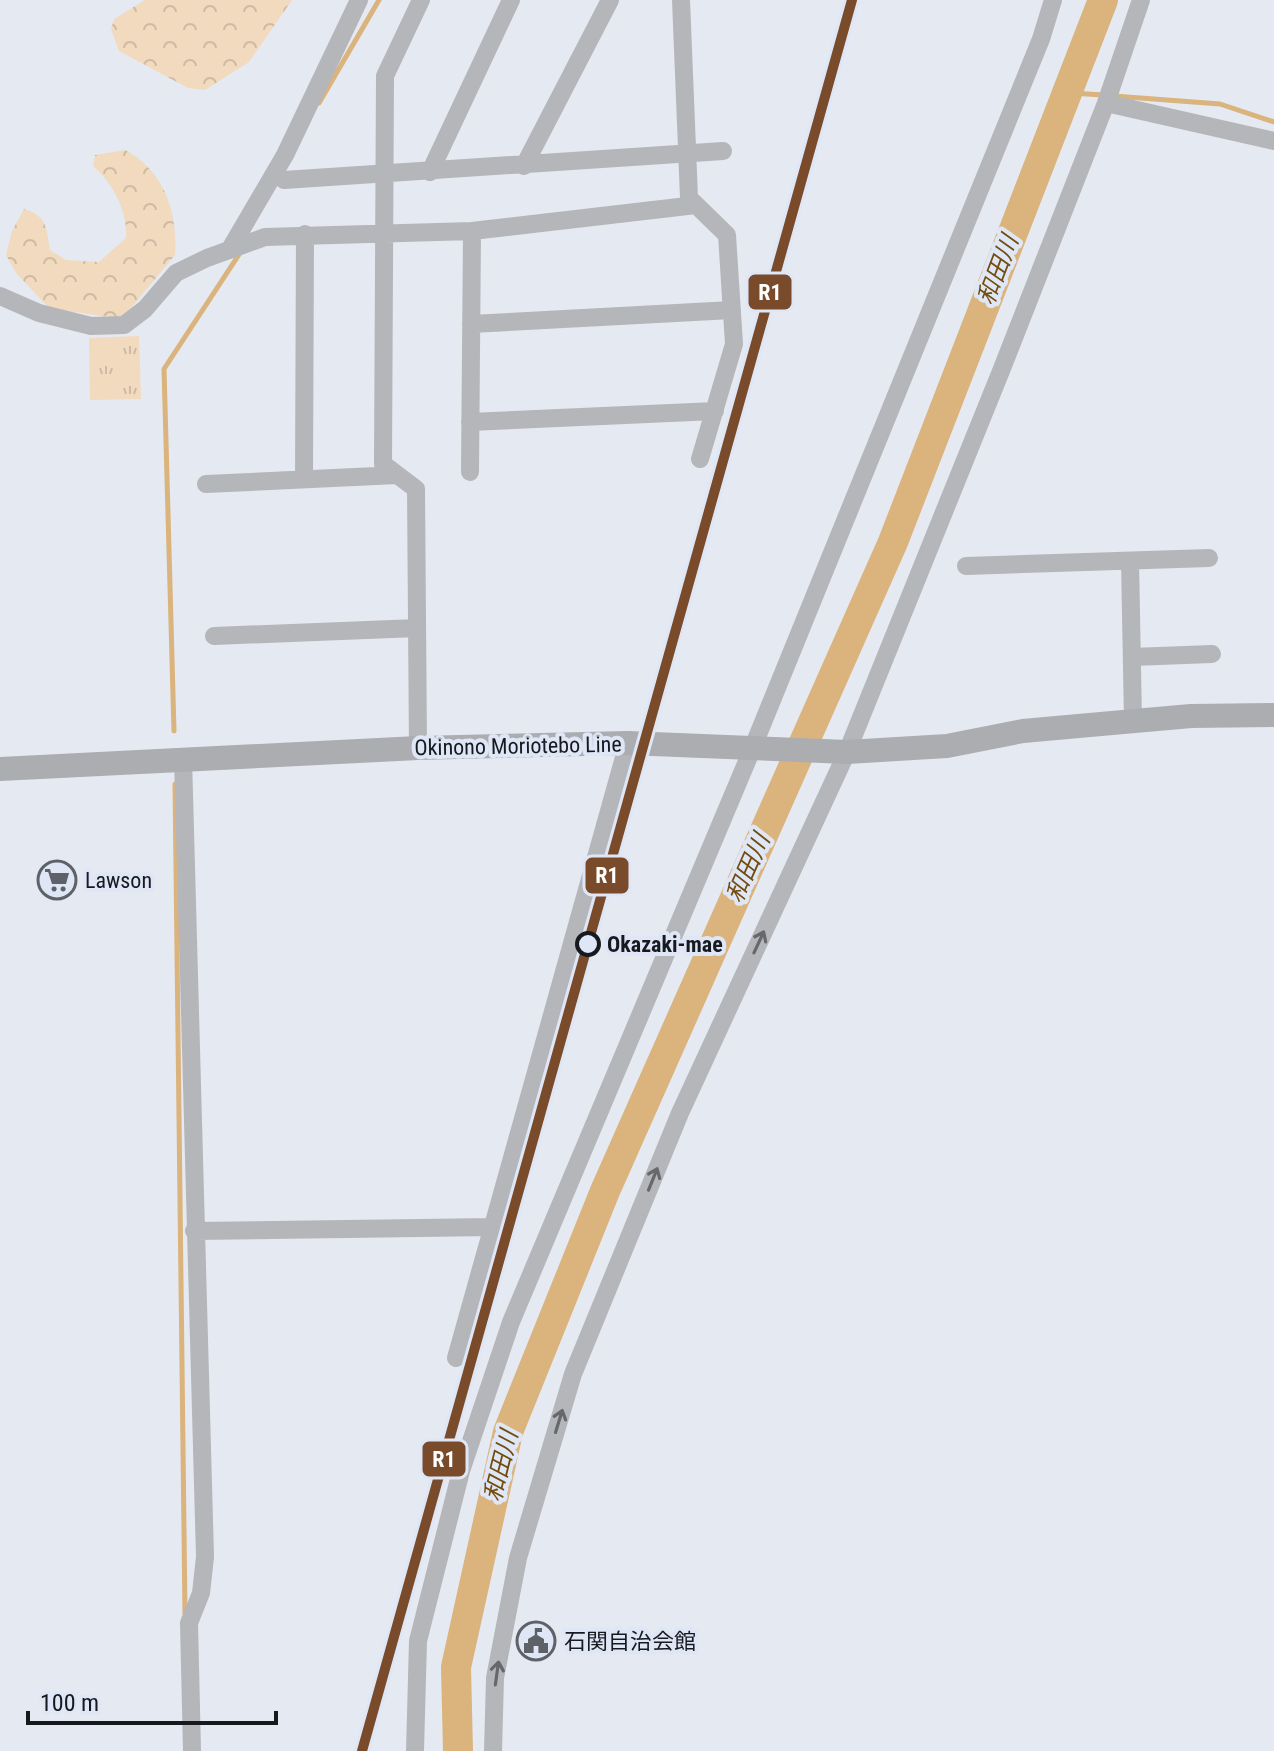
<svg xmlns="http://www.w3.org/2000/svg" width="1274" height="1751" viewBox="0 0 1274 1751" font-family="'Roboto Condensed','Noto Sans JP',sans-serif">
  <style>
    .forest { fill: url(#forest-crowns) }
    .park { fill: url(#park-tufts) }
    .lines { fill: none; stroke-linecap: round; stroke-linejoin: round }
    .stream { stroke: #dab37d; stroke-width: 5 }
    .river { stroke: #dab37d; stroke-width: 30 }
    .minor { stroke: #b5b6ba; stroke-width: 18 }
    .secondary { stroke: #abadb0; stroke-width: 24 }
    .rail-1-casing { stroke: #dfe7f7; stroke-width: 16 }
    .rail-1 { stroke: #7a4b2a; stroke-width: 10 }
    .oneway { stroke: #66686c }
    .stop-dot { fill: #dfe7f7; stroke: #16191e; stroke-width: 4 }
    .labels { text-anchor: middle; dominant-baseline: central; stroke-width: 8; stroke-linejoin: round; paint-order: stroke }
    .street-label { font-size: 22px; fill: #16191e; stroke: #dfe7f7 }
    .poi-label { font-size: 22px; fill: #16191e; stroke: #dfe7f7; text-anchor: start }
    .stop-label { font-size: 22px; font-weight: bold; fill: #16191e; stroke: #dfe7f7; text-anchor: start }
    .water-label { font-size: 24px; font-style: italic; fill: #724c0c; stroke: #dfe7f7 }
    .line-badge { stroke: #dfe7f7; stroke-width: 3 }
    .badge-label { font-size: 22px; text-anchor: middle; font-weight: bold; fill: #fff }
  </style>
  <defs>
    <pattern id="forest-crowns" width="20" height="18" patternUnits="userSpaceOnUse" patternTransform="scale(2)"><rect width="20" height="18" fill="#f1dabe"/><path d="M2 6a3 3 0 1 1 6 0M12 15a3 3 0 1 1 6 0" fill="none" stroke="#cebaa3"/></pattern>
    <pattern id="park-tufts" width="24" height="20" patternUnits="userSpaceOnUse" patternTransform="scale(2)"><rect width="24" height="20" fill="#f1dabe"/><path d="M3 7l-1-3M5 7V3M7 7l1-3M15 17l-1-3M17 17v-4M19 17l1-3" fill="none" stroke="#cebaa3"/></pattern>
  </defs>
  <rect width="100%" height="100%" fill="#e5e9f1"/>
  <path class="forest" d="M145 0H292L249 62 205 90 188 88 119 51 111 29 114 19Z
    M125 150C164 170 178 213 175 255L125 315 116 318 49 308 16 273 6 255 12 231 24 209C48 216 46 229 50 250L66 260 99 262 126 238C128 212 113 183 93 166L95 155Z"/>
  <path class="park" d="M139 336 141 399 90 400 89 338Z"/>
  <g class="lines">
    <path class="stream" d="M1070 93 1104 95
      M1114 96 1220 104 1274 122
      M319 103 379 0
      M174 731 164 369 240 253
      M175 784 185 1614"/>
    <path class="river" d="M458 1751 456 1667 508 1432 605 1191 893 542 1103 0"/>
    <path class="minor" d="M681 0 689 198 727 235 734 344 700 459
      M1106 103 1274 141
      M524 166 610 0
      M430 172 511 0
      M284 180 723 151
      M230 249 285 155 359 0
      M0 296 39 313 91 326 124 325 145 309 176 273 207 258 265 237 472 231 696 205
      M471 324 732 310
      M470 422 715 411
      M470 472 472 231
      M304 479 305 234
      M206 484 397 475
      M1130 561 1133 721
      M966 566 1209 558
      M214 636 417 628
      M1132 657 1212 654
      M418 748 416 489 383 464 385 76 421 0
      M183 758 205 1557 201 1593 189 1623 192 1751
      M194 1231 492 1227
      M456 1358 628 743
      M415 1751 418 1641 461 1471 511 1322 753 747 1041 39 1053 0
      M493 1751 495 1678 518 1558 573 1374 680 1113 847 752 1001 371 1106 103 1141 0"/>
    <path class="secondary" d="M0 769 418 748 628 743 847 752 947 746 1023 731 1112 723 1191 716 1274 715"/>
    <defs>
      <path id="rail-1" d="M362 1751 852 0"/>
    </defs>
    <use href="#rail-1" class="rail-1-casing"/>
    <use href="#rail-1" class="rail-1"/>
  </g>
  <defs><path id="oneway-shaft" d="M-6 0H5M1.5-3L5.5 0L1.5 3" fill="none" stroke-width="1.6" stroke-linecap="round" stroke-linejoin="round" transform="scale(2)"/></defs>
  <g class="oneway">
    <use href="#oneway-shaft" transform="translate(759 942) rotate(-65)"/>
    <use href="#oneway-shaft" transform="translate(653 1179) rotate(-68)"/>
    <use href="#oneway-shaft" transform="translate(559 1421) rotate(-73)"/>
    <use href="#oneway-shaft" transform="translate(497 1673) rotate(-82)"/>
  </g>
  <defs>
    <symbol id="supermarket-ring" viewBox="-11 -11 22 22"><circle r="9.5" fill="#dfe7f7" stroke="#5e6268" stroke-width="1.5"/><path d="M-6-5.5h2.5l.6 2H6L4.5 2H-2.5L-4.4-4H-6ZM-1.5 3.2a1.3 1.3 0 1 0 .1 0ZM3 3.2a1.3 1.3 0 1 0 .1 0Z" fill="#5e6268"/></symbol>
    <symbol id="civic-ring" viewBox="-11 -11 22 22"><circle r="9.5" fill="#dfe7f7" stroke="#5e6268" stroke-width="1.5"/><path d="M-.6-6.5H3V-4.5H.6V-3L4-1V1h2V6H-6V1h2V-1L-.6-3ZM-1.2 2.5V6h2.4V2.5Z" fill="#5e6268"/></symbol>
  </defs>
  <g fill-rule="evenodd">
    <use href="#supermarket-ring" x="35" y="858" width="44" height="44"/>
    <use href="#civic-ring" x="514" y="1619" width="44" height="44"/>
  </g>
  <circle class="stop-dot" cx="588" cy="944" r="11"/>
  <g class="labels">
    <g class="street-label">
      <text transform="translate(518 746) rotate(-1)">Okinono Moriotebo Line</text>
    </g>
    <g class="poi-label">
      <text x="85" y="880">Lawson</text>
      <text x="564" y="1641">石関自治会館</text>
    </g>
    <g class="stop-label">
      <text x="607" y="944">Okazaki-mae</text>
    </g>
    <g class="water-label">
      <text transform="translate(998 270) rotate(-69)">和田川</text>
      <text transform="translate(748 868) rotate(-66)">和田川</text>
      <text transform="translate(501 1466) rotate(-76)">和田川</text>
    </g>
  </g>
  <g class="line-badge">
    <rect x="747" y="273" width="46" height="38" rx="8" fill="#7a4b2a"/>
    <rect x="584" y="856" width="46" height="39" rx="8" fill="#7a4b2a"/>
    <rect x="421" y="1440" width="46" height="38" rx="8" fill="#7a4b2a"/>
  </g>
  <g class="badge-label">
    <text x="770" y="300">R1</text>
    <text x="607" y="883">R1</text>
    <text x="444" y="1467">R1</text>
  </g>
  <path d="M28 1711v12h248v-12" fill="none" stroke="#16191e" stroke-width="4"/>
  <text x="40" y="1711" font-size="24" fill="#16191e" stroke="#dfe7f7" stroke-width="6" paint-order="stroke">100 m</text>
</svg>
